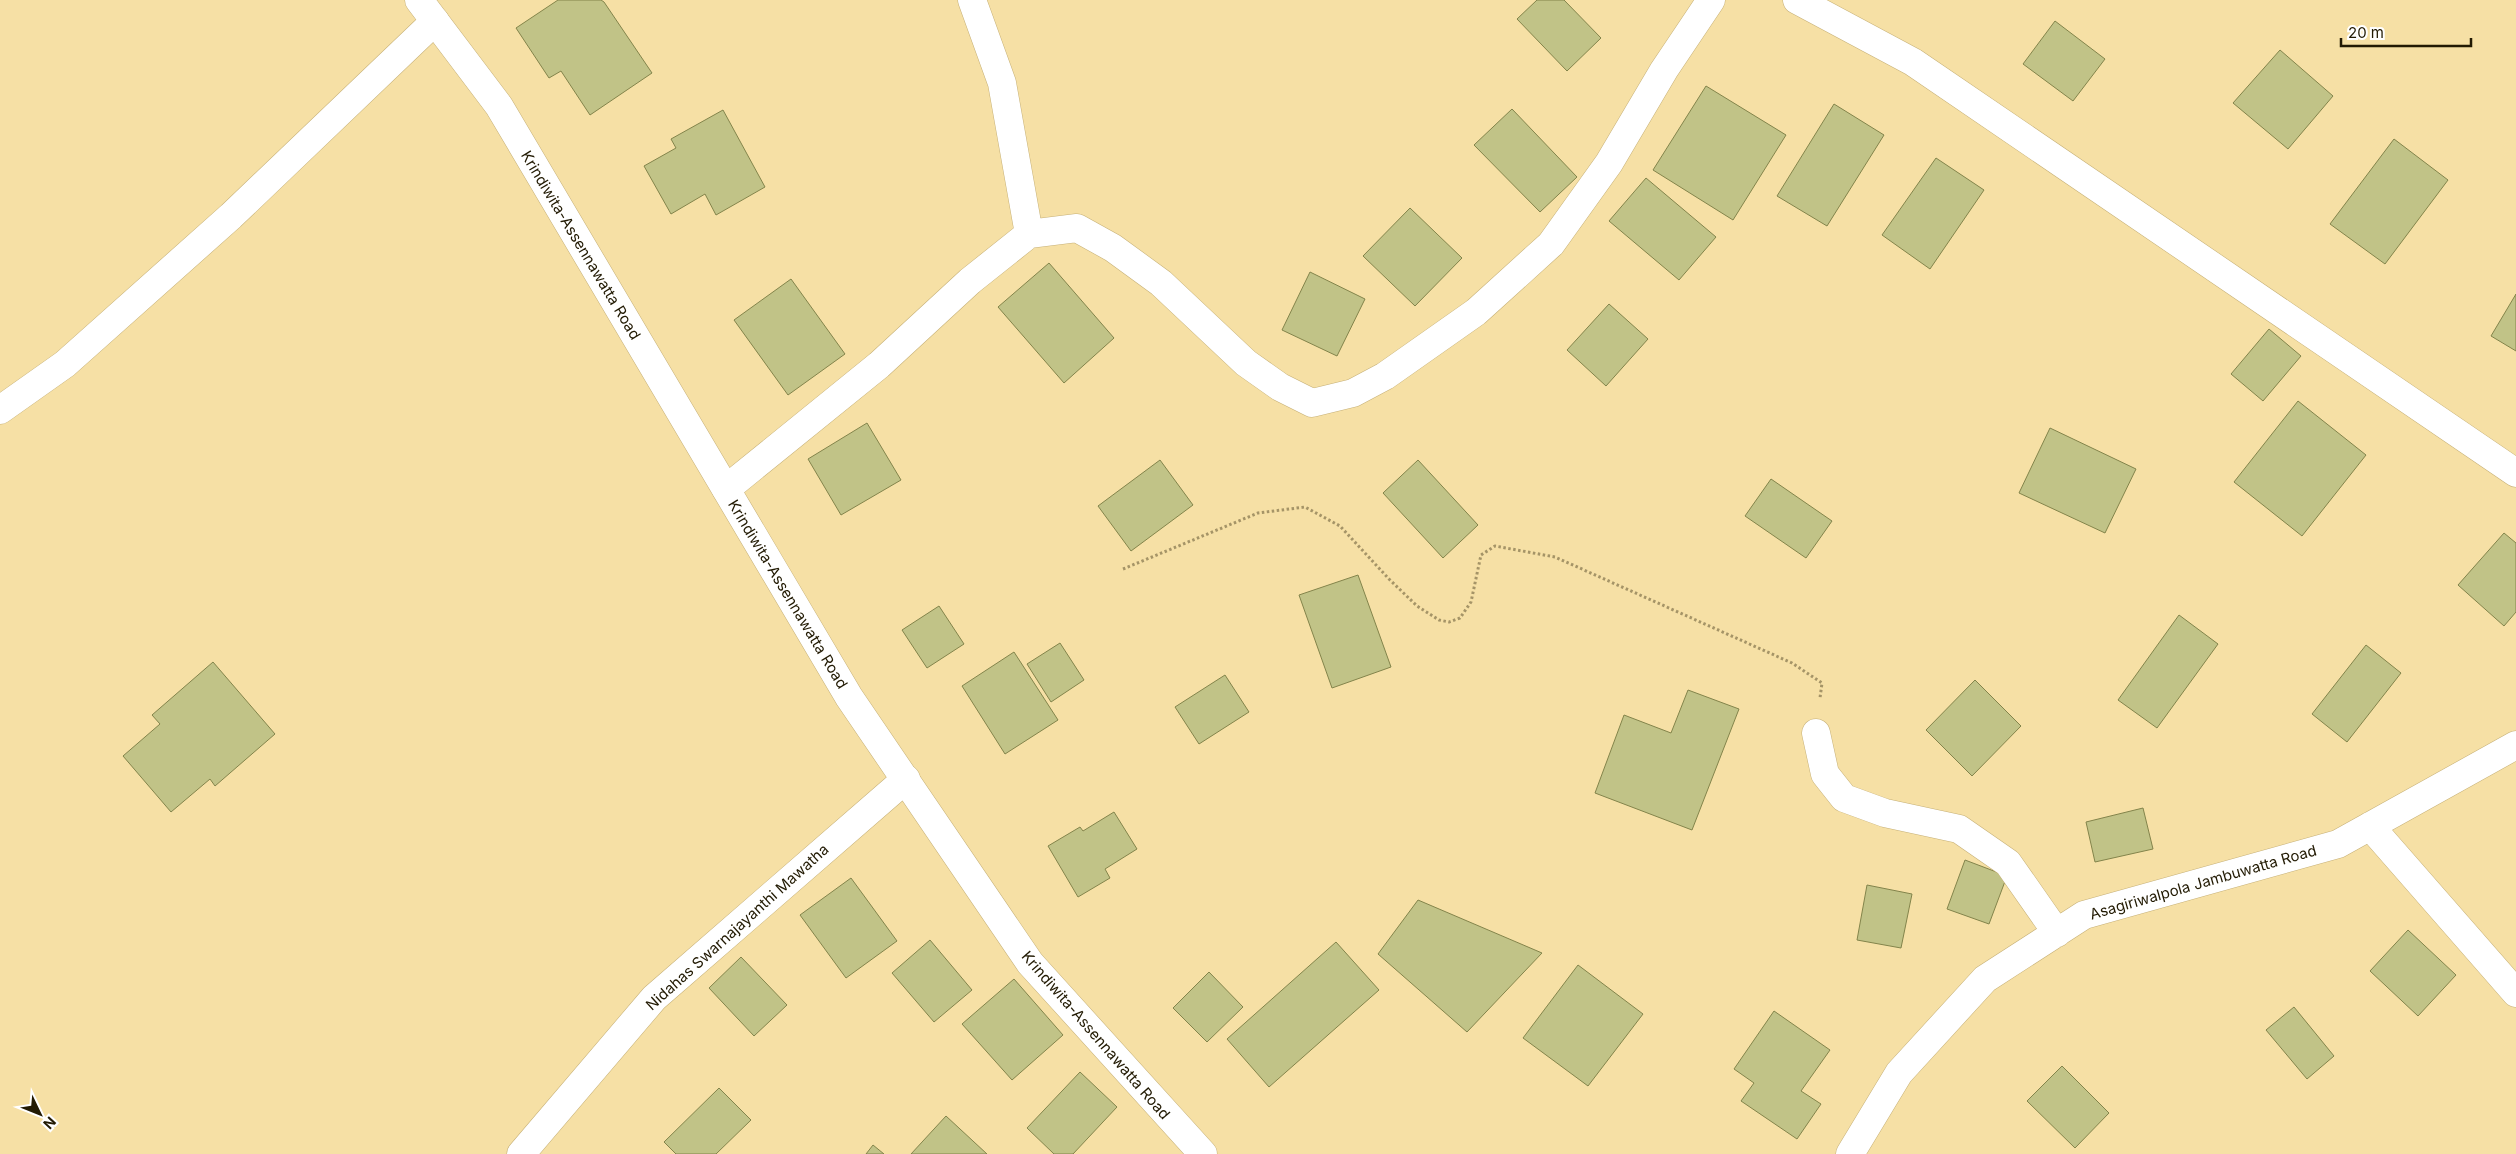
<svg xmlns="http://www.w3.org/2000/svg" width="2516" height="1154" viewBox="0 0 2516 1154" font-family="Inter,sans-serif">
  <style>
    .building { fill: #c1c387; stroke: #83844b }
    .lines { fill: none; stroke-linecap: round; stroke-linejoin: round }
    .minor-casing { stroke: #c6b077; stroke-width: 29 }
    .major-casing { stroke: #c6b077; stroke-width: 29 }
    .path { stroke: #a59467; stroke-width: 3; stroke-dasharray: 2.5 2.5; stroke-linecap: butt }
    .minor { stroke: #fff; stroke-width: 28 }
    .major { stroke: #fff; stroke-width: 28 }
    .labels { text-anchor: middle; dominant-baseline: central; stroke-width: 4; stroke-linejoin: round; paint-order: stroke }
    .street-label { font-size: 15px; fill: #221a03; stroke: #fff }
  </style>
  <rect width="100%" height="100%" fill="#f6e0a5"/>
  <path class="building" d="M558 0H601L604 2 652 73 590 115 561 71 549 78 516 28Z
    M1537 0H1564L1601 38 1567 71 1517 19Z
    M2055 21 2105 59 2073 101 2023 64Z
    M2280 50 2333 96 2288 149 2233 103Z
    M1706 86 1786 135 1733 220 1653 170Z
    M1834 104 1884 135 1827 226 1777 196Z
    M1512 109 1577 177 1540 212 1474 145Z
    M723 110 765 187 716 215 705 194 671 214 644 166 676 148 671 139Z
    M2394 139 2448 180 2385 264 2330 224Z
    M1936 158 1984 190 1930 269 1882 235Z
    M1646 178 1716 237 1679 280 1609 221Z
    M1410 208 1462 258 1415 306 1363 256Z
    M1049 263 1114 338 1064 383 998 307Z
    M1310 272 1365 299 1337 356 1282 330Z
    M791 279 845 354 788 395 734 320Z
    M2516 294V351L2491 336Z
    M1609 304 1648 339 1606 386 1567 350Z
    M2269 329 2301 356 2263 401 2231 374Z
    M2298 401 2366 455 2302 536 2234 482Z
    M867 423 901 480 841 515 808 459Z
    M2050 428 2136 469 2105 533 2019 493Z
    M1160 460 1193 505 1131 551 1098 506Z
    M1418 460 1478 525 1443 558 1383 493Z
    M1771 479 1832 521 1806 558 1745 516Z
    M2504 533 2516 543V612L2504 626 2458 585Z
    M1358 575 1391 667 1332 688 1299 595Z
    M939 606 964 644 927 668 902 630Z
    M2179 615 2218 644 2157 728 2118 700Z
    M1060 643 1084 680 1051 702 1027 664Z
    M2366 645 2401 673 2347 742 2312 714Z
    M1014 652 1058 720 1005 754 962 686Z
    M213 662 275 734 215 786 210 779 171 812 123 756 160 724 152 715Z
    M1225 675 1249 712 1199 744 1175 707Z
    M1975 680 2021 726 1972 776 1926 730Z
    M1688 690 1739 709 1692 830 1595 793 1624 715 1671 733Z
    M2143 808 2153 849 2095 862 2086 822Z
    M1114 812 1137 849 1105 869 1110 878 1078 897 1048 846 1080 827 1083 831Z
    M1965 860 2007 876 1989 924 1947 909Z
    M851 878 897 941 846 978 800 915Z
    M1867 885 1912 894 1901 948 1857 940Z
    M1418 900 1542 953 1467 1032 1378 954Z
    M2408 930 2456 975 2418 1016 2370 971Z
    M930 940 972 990 934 1022 892 973Z
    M1336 942 1379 990 1269 1087 1227 1039Z
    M741 957 787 1005 754 1036 709 988Z
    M1578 965 1643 1014 1588 1086 1523 1038Z
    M1209 972 1243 1007 1207 1042 1173 1008Z
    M1014 979 1063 1035 1012 1080 962 1024Z
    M2294 1007 2334 1056 2307 1079 2266 1030Z
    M1774 1011 1830 1050 1801 1091 1821 1104 1797 1139 1741 1101 1754 1083 1734 1069Z
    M2062 1066 2109 1113 2075 1148 2027 1101Z
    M1080 1072 1117 1107 1073 1154H1054L1027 1128Z
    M719 1088 751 1120 716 1154H676L664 1142Z
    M946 1116 987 1154H911Z
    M873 1145 884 1154H866Z"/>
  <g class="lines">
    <defs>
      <path id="minor" d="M972 0 1002 83 1029 234
        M1797 0 1913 62 2516 473
        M0 410 65 364 231 216 435 21
        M726 489 879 365 970 281 1029 234 1077 228 1113 248 1161 283 1246 363 1280 387 1312 403 1353 393 1385 376 1476 312 1551 244 1609 163 1664 70 1711 0
        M1816 733 1825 774 1844 798 1885 813 1959 829 2008 863 2057 933
        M2370 826 2516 993
        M521 1154 654 998 906 779
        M1850 1154 1899 1073 1985 979 2084 915 2338 844 2516 745"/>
      <path id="major" d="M419 0 499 106 849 697 1030 963 1203 1154"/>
    </defs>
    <use href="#minor" class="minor-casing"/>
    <use href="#major" class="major-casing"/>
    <path class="path" d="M1123 569 1258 513 1305 507 1340 526 1389 579 1417 606 1439 620 1449 622 1460 618 1471 602 1481 555 1495 546 1555 557 1792 663 1822 683 1820 698"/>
    <use href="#minor" class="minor"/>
    <use href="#major" class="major"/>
  </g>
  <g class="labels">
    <g class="street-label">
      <text transform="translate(581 245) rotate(59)">Krindiwita-Assennawatta Road</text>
      <text transform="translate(788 594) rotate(59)">Krindiwita-Assennawatta Road</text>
      <text transform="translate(2203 882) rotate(-16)">Asagiriwalpola Jambuwatta Road</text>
      <text transform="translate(737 927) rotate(-42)">Nidahas Swarnajayanthi Mawatha</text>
      <text transform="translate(1096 1035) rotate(49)">Krindiwita-Assennawatta Road</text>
    </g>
  </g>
  <g transform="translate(40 1114) rotate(133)" stroke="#ffffff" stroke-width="4" paint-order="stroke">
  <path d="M0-4L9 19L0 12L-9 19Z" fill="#221a03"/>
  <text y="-8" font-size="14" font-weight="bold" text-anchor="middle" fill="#221a03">N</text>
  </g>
  <path d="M2341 38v8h130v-8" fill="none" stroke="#221a03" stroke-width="2.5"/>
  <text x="2348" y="38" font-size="15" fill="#221a03" stroke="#ffffff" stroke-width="4" paint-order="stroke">20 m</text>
</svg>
